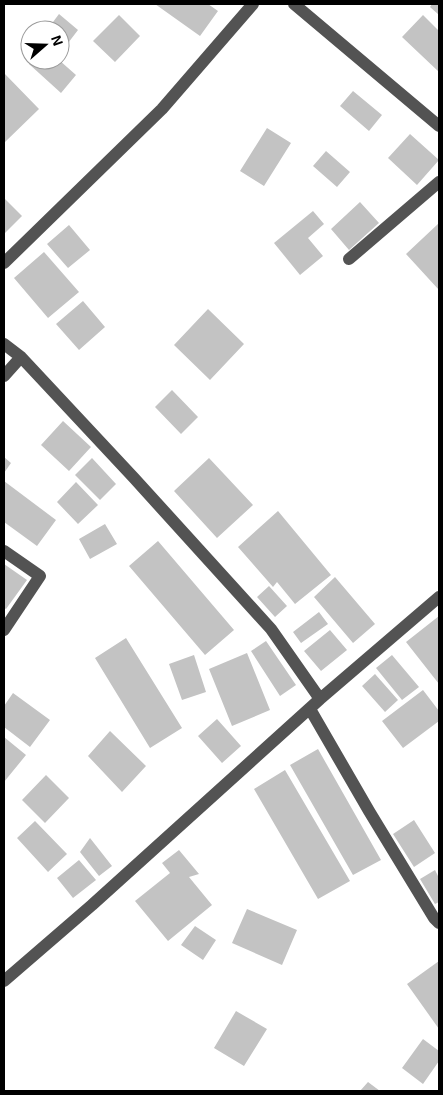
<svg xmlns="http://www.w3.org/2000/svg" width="443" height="1095" viewBox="0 0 443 1095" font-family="'Exo 2',sans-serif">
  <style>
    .building { fill: #c3c3c3 }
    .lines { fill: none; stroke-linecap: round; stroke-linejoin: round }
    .minor { stroke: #535353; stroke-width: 12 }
  </style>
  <rect width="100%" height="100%" fill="#fff"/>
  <path class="building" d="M155 4H208L218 11 200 36Z
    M432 4H439V15L430 7Z
    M59 14 78 30 65 47 60 43V30H47Z
    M119 15 140 36 115 62 93 41Z
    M423 15 439 31V72L402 37Z
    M33 60H59L76 75 61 93 29 64Z
    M4 73 39 109 4 143Z
    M353 91 382 115 369 131 340 106Z
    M267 128 291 143 264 186 240 171Z
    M410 134 439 160 417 185 388 158Z
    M326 151 350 172 337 187 313 166Z
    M4 198 22 216 4 234Z
    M360 202 379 223 349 250 331 229Z
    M313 211 324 224 308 238 323 256 300 275 274 243Z
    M439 223V290L406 254Z
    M69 225 90 250 68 268 47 244Z
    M44 252 79 292 48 318 14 278Z
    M83 301 105 327 79 350 56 324Z
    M208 309 244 344 210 380 174 345Z
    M172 390 198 417 181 434 155 407Z
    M63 421 91 447 69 471 41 445Z
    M4 457 11 463 4 473Z
    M92 458 116 484 100 500 75 475Z
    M209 458 253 505 217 538 174 491Z
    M4 481 56 520 37 546 4 522Z
    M76 482 98 505 78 524 57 502Z
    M278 511 331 575 295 604 277 582 273 587 238 547Z
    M105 524 117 544 90 559 79 539Z
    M158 541 234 630 205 655 129 566Z
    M4 564 27 580 6 609 4 608Z
    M335 577 375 624 353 643 314 597Z
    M269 586 287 606 275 617 257 597Z
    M319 612 328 624 301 643 293 632Z
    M439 616V684L406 642Z
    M330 630 347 650 321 671 304 651Z
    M126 638 182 728 150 748 95 658Z
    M266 641 296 685 280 696 251 651Z
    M247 653 270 710 232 726 209 669Z
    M194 655 206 692 182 700 169 664Z
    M392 655 419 687 402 700 376 668Z
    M375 674 398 700 385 712 362 686Z
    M423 690 439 711V721L403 748 382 721Z
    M13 693 50 720 30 747 4 727V706Z
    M217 719 241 746 222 763 198 736Z
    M110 731 146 766 122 792 88 756Z
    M4 737 26 755 4 782Z
    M318 749 381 860 353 875 290 765Z
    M285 770 350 881 318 899 254 789Z
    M46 775 69 798 45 823 22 800Z
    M414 820 435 853 414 867 393 834Z
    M35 821 67 854 48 872 17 838Z
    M90 838 112 866 99 876 80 852Z
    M179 850 199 874 189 877 212 905 168 941 135 901 170 873 162 863Z
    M79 860 96 880 73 898 57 878Z
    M435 870 439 878V902L435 904 420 879Z
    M247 909 297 930 282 965 232 943Z
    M195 926 216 940 203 960 181 945Z
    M439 961V1029L407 984Z
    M236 1011 267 1029 244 1066 214 1048Z
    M423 1039 439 1051V1061L423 1084 402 1068Z
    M368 1082 380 1091H360Z"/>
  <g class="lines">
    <path class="minor" d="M294 4 439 126
      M349 259 439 182
      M4 263 162 109 253 4
      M4 344 21 357 134 478 271 629 320 699
      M4 376 21 357
      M4 551 40 576 4 630
      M310 709 369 811 434 918 439 923
      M4 981 92 905 320 699 439 597"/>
  </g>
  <rect width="443" height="1095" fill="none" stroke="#000000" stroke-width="10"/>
  <g transform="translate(45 45) rotate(70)"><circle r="24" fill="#ffffff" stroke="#999999"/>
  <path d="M0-4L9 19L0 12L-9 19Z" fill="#000000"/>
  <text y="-8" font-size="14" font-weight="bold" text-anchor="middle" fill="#000000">N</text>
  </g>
</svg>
